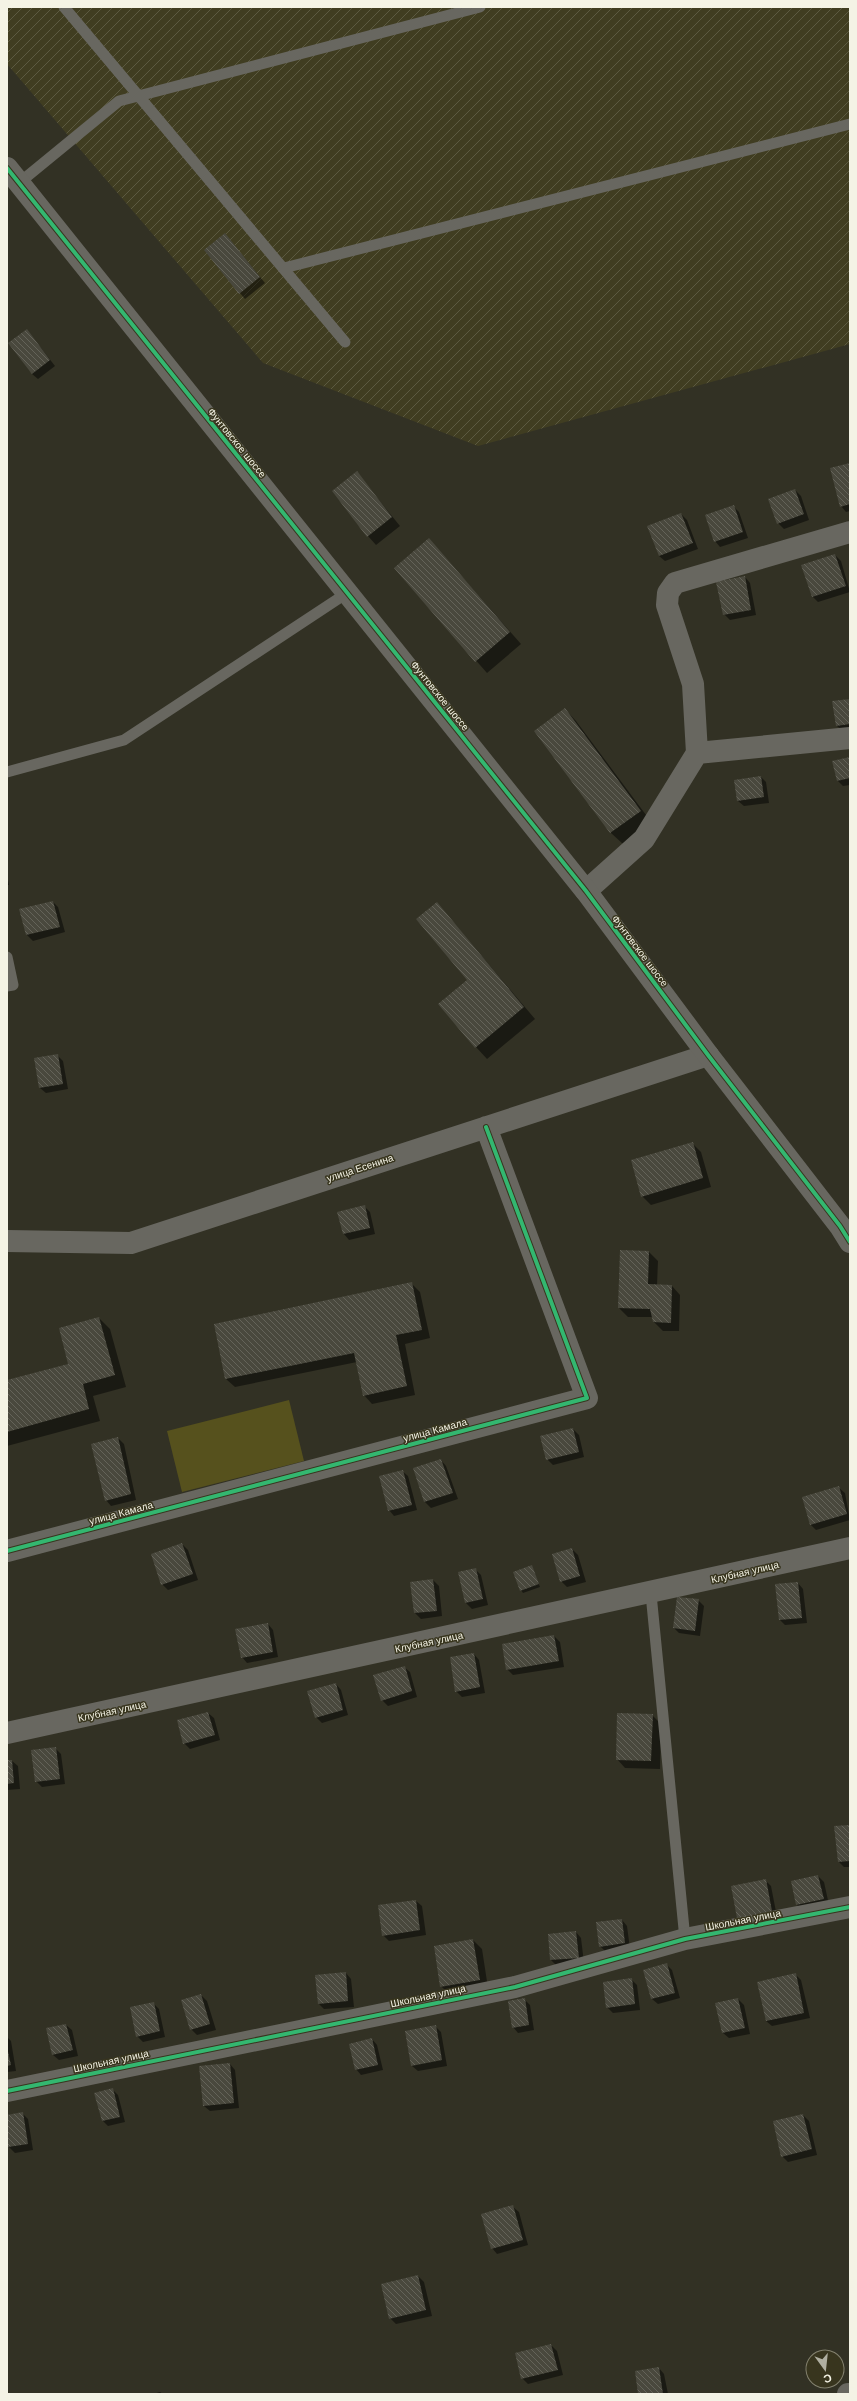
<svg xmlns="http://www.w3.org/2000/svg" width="857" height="2401" viewBox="0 0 857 2401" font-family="Helvetica,sans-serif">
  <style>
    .industrial { fill: url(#industrial-furrows) }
    .garden { fill: #56511d }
    .shadow { fill: #0007 }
    .building { fill: url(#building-back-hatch) }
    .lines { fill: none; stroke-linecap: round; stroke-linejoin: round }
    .service { stroke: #686760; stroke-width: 11 }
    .minor { stroke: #686760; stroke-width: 22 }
    .tertiary { stroke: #686760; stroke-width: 22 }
    .cycleway-casing { stroke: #38351e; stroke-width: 6 }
    .cycleway { stroke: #33b770; stroke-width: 4 }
    .labels { text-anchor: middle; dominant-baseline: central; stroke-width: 3; stroke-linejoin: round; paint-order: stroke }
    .street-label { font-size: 10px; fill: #f4f3e5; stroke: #38351e }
  </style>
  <defs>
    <pattern id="industrial-furrows" width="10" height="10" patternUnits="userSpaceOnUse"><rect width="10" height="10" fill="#403d21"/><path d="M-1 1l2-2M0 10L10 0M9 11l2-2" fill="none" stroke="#5c5a41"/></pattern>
    <pattern id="building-back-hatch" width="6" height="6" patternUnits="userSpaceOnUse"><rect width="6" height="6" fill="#49483d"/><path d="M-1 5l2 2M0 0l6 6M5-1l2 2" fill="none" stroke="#646359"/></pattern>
  </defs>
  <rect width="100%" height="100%" fill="#323124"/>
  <path class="industrial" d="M7 7H850V344L478 446 263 363 7 64Z"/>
  <path class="garden" d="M289 1400 304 1461 182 1492 167 1431Z"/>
  <path class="shadow" d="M230 240 265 283 245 299 205 251Z
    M27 330 55 366 38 379 32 374Z
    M850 464V511L846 512 841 506Z
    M357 473 400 526 376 545 368 536Z
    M795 490 801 496 809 520 784 529 778 523Z
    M734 507 739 512 748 538 720 547 715 541Z
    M681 514 687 520 698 549 665 561 659 556Z
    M429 539 521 644 487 673 395 568Z
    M835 555 841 561 850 592 818 602 812 596Z
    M745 577 750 583 756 615 730 620 724 614Z
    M850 700V730L843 731 837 726Z
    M565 709 576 721 652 823 623 844 611 833 536 731Z
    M850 758V785L843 786 837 780Z
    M761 777 766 782 769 803 744 806 738 801Z
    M7 875 9 885H7Z
    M53 902 58 907 65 932 33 941 27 935 21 910Z
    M437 903 535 1019 487 1059 476 1047 468 980Z
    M57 1055 63 1061 68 1089 46 1093 40 1088Z
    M692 1143 701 1152 711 1187 651 1205 642 1196Z
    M364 1206 370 1212 375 1234 349 1240 344 1234Z
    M649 1252 658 1261 657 1285 672 1286 680 1295 679 1331H663L654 1322 653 1317H628L619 1308Z
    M411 1283 420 1292 430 1338 405 1344 415 1395 372 1404 364 1395 357 1362 235 1387 226 1379Z
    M99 1318 110 1329 126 1387 93 1396 100 1421 7 1446V1381L69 1364Z
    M573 1429 579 1435 584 1457 553 1465 547 1459Z
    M118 1438 124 1444 136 1500 111 1506 106 1500Z
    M441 1460 446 1466 458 1499 431 1508 425 1502 414 1469Z
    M402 1471 408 1476 417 1510 394 1516 389 1510Z
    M839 1488 845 1493 850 1520 816 1530 810 1524Z
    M182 1544 188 1550 198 1580 168 1590 162 1584Z
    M572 1549 578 1555 586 1582 567 1587 561 1581Z
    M532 1566 540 1587 523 1593 521 1590Z
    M475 1569 481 1575 488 1605 472 1609 466 1603 459 1573Z
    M433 1580 439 1586 442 1616 421 1619 415 1613 411 1583Z
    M798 1583 803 1589 807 1623 785 1625 780 1620Z
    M698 1600 704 1606 700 1636 679 1633 674 1628Z
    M268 1624 273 1630 278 1657 247 1663 242 1657Z
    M554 1636 560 1642 564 1667 513 1675 507 1669Z
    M474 1654 479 1660 485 1693 462 1697 456 1691Z
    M404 1667 410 1672 417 1697 388 1706 382 1700Z
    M336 1684 341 1690 348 1715 322 1723 316 1717Z
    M208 1713 214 1718 220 1740 190 1749 184 1743Z
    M652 1715 661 1724 660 1769 625 1768 617 1759Z
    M55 1748 61 1754 65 1784 42 1787 36 1781Z
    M7 1761H12L18 1766 20 1789 7 1790Z
    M850 1826V1867H844L839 1862Z
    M818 1876 824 1882 829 1905 803 1911 797 1905Z
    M765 1880 771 1886 777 1917 744 1923Z
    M416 1901 422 1906 426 1935 389 1941 383 1935Z
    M622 1920 627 1926 630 1949 606 1952 600 1946Z
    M576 1932 581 1938 584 1963 557 1966 551 1960 549 1935Z
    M473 1940 482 1949 488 1988 450 1995 441 1986Z
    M667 1965 672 1970 680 1998 658 2004 652 1999Z
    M346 1973 351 1979 354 2007 324 2009 319 2004Z
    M796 1975 801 1980 810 2018 772 2026 766 2021Z
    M631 1979 637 1985 640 2010 613 2013 607 2007Z
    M201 1995 207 2001 216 2030 197 2035 191 2029Z
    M524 1999 530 2005 534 2030 518 2033 513 2027Z
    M738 1999 744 2005 750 2034 729 2038 723 2033Z
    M153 2003 159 2009 165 2037 143 2042 137 2036Z
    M66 2025 72 2030 78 2056 59 2060 53 2055Z
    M435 2026 441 2032 447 2066 418 2071 412 2066Z
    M7 2037 11 2041 16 2071 7 2072Z
    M372 2039 377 2045 383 2070 361 2075 356 2069Z
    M230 2064 235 2070 239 2108 210 2111 204 2106Z
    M112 2089 118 2095 125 2122 108 2126 103 2121Z
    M22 2113 28 2119 33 2150 15 2153 9 2147 7 2116Z
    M803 2115 809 2121 817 2155 788 2162 782 2156Z
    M513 2207 519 2212 528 2245 497 2254 492 2248Z
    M418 2276 424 2282 432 2316 396 2324 390 2318Z
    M551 2345 557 2351 563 2375 528 2384 522 2378Z
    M659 2368 664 2374 668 2394H639Z
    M160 2392 163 2394H153Z"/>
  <path class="building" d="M225 233 260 277 239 294 204 250Z
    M27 329 50 360 32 374 8 343Z
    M850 463V504L840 507 830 468Z
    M357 471 392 517 367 537 332 491Z
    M795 489 804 514 777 524 768 499Z
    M734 505 743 532 714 542 705 515Z
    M681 513 693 543 659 556 647 526Z
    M429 538 510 632 475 662 394 568Z
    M835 554 846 586 812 597 801 565Z
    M745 576 751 610 723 615 716 582Z
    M850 699V724L836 726 832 701Z
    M565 708 641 811 610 833 534 731Z
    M850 757V778L837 781 832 761Z
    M761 776 764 797 737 801 734 780Z
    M53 901 60 927 26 935 19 909Z
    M437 902 524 1007 475 1048 438 1004 467 980 416 919Z
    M58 1054 63 1084 39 1088 34 1058Z
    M693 1142 703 1178 641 1197 631 1160Z
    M365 1205 370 1228 343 1234 337 1212Z
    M620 1250 649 1251 648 1284 672 1285 671 1323 653 1322 650 1309 618 1308Z
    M412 1282 422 1330 396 1335 407 1386 363 1396 354 1353 225 1379 214 1324Z
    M99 1317 115 1375 83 1384 89 1409 7 1432V1380L68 1364 59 1328Z
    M573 1428 579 1452 546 1460 540 1436Z
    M118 1437 131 1494 105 1501 91 1444Z
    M441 1459 453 1493 424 1502 413 1468Z
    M403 1470 412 1505 388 1511 379 1476Z
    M839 1486 847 1514 810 1525 802 1497Z
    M182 1543 193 1574 161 1585 151 1554Z
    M572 1548 580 1576 560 1582 552 1554Z
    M532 1565 539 1584 520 1591 513 1572Z
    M476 1568 483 1599 465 1603 458 1572Z
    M433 1579 437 1611 414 1613 410 1582Z
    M798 1582 802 1618 779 1620 775 1584Z
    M677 1597 699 1599 695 1631 673 1628Z
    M268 1623 273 1652 241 1658 235 1629Z
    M554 1635 559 1661 506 1670 502 1644Z
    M474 1653 480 1687 455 1692 450 1657Z
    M405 1666 412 1691 381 1701 373 1675Z
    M336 1683 343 1710 315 1718 307 1691Z
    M208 1712 215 1735 183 1744 177 1720Z
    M617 1713 653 1714 651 1761 616 1760Z
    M56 1747 60 1779 35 1782 31 1750Z
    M7 1760H12L14 1783 7 1784Z
    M850 1825V1861L838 1862 834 1826Z
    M818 1875 824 1899 796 1905 791 1881Z
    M766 1879 772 1911 737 1918 731 1886Z
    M416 1900 420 1930 382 1936 378 1905Z
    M622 1919 625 1943 599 1947 596 1922Z
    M576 1931 579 1958 550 1960 548 1934Z
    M473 1939 480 1980 440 1987 434 1946Z
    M667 1963 675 1993 651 1999 643 1970Z
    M346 1972 348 2001 318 2004 315 1975Z
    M796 1973 804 2013 766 2021 757 1982Z
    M632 1978 635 2004 606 2008 603 1982Z
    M201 1994 210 2024 190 2030 181 2000Z
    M525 1998 529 2025 512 2028 508 2001Z
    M738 1998 745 2028 722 2033 715 2003Z
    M154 2002 160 2031 136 2037 130 2007Z
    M66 2024 73 2050 52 2055 46 2028Z
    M436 2025 442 2060 411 2066 405 2031Z
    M372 2038 378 2065 355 2070 349 2044Z
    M7 2047 11 2065 7 2066Z
    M230 2063 234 2103 203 2106 199 2066Z
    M113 2088 120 2117 102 2121 94 2093Z
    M23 2112 28 2144 8 2147 7 2115Z
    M803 2114 812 2149 781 2157 773 2121Z
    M513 2205 523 2240 491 2249 481 2214Z
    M418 2275 426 2310 389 2319 381 2284Z
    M551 2344 558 2370 521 2379 515 2353Z
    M659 2367 663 2394H638L635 2371Z"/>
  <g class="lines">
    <path class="service" d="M64 7 345 342
      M19 183 119 101 480 7
      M284 268 850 124
      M7 772 124 740 347 593
      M7 957 13 985 7 986
      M651 1594 685 1939"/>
    <path class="minor" d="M697 753 693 684 667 605 668 593 675 583 850 532
      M586 891 644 839 697 753 850 738
      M7 1241 131 1243 708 1055
      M7 1551 587 1398 486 1127
      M7 1733 850 1548
      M7 2091 515 1987 685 1939 850 1907
      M848 2394H850"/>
    <path class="tertiary" d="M7 168 586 891 708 1055 840 1226 850 1242"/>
    <defs>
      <path id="cycleway" d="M7 168 586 891 708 1055 840 1226 850 1242
        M7 1551 587 1398 486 1127
        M7 2091 515 1987 685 1939 850 1907"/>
    </defs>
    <use href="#cycleway" class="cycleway-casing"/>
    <use href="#cycleway" class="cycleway"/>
  </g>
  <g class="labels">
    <g class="street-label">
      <text transform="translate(237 443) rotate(51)">Фунтовское шоссе</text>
      <text transform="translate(440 696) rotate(51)">Фунтовское шоссе</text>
      <text transform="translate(640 951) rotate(53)">Фунтовское шоссе</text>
      <text transform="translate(360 1168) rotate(-18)">улица Есенина</text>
      <text transform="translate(435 1430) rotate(-15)">улица Камала</text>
      <text transform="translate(121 1513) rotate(-15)">улица Камала</text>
      <text transform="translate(745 1572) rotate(-13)">Клубная улица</text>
      <text transform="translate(429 1642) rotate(-12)">Клубная улица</text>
      <text transform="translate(112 1711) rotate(-12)">Клубная улица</text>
      <text transform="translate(743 1920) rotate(-11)">Школьная улица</text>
      <text transform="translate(428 1996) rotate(-12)">Школьная улица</text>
      <text transform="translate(111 2061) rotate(-12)">Школьная улица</text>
    </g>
  </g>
  <rect width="857" height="2401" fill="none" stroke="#f4f3e5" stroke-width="16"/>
  <g transform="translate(825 2369) rotate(165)"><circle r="19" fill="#38351e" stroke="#83816e"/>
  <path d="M0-3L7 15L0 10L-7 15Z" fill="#b0afa1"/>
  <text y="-6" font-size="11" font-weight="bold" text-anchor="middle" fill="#f4f3e5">С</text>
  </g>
</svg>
